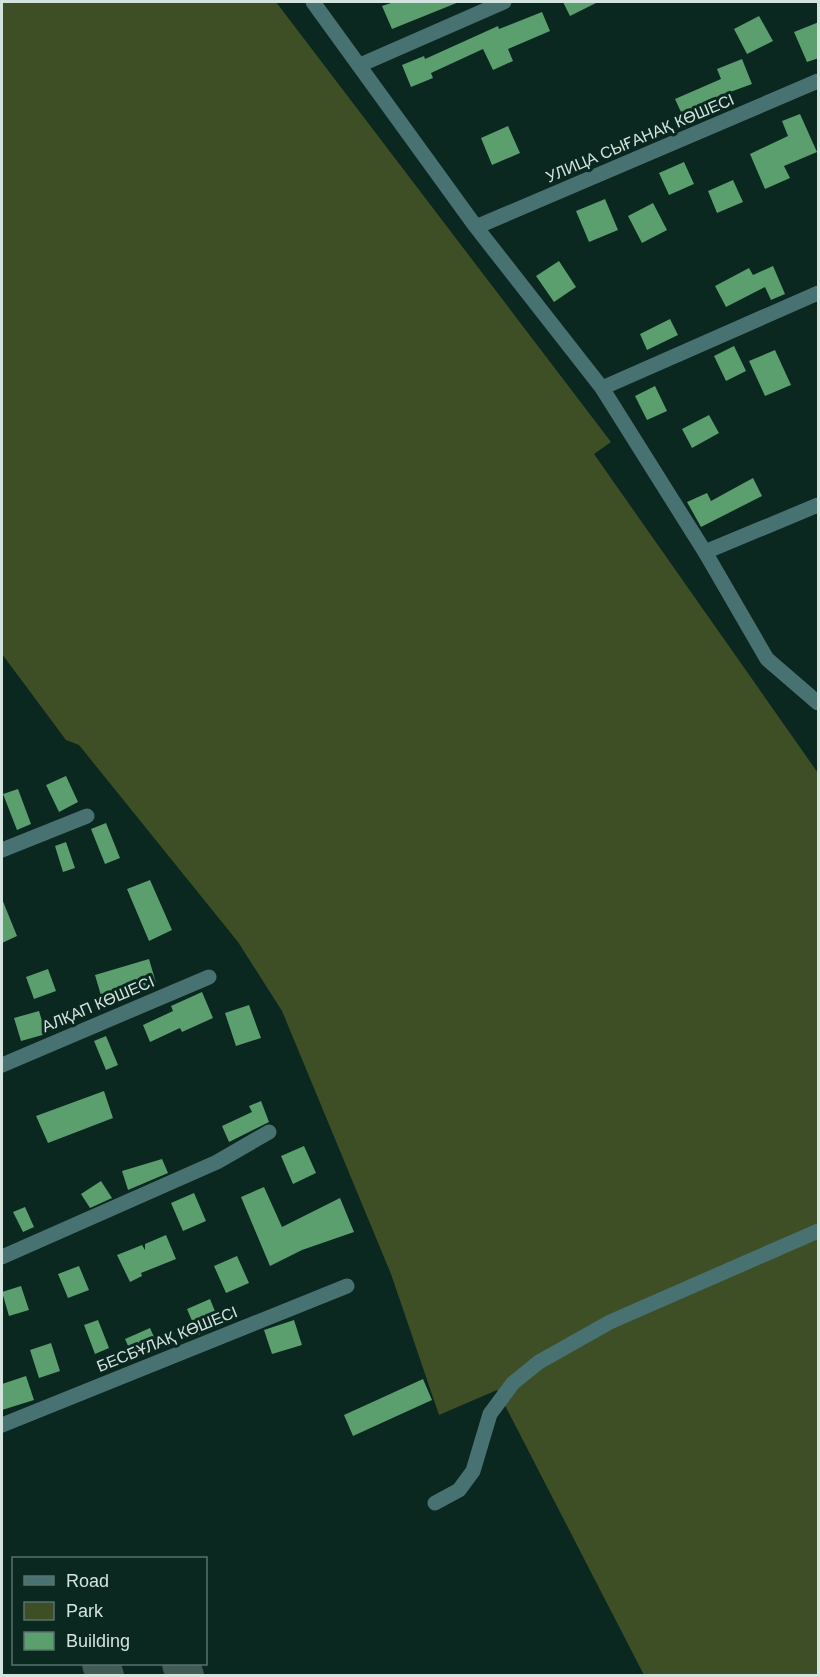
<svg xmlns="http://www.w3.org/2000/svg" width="820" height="1677" viewBox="0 0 820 1677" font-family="Arial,sans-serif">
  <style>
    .green { fill: #3e4f26 }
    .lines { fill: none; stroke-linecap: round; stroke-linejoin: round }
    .taxiway { stroke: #425c55; stroke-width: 38 }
    .building { fill: #5a9f6d }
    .minor { stroke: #487172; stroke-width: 15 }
    .labels { text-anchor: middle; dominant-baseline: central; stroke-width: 6; stroke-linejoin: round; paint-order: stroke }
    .street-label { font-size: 16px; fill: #d3e3de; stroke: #0a2720 }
  </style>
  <rect width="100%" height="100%" fill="#0a2720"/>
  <path class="green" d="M2 2H276L611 442 594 454 818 773V1675H644L497 1390 439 1415 391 1274 282 1011 238 942 79 745 66 740 2 654Z"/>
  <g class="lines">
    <path class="taxiway" d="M101 1664 105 1676
      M181 1664 185 1676"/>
  </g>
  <path class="building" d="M394 2H459L392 29 382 6Z
    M563 2H598L570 16Z
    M542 12 550 31 508 49 513 61 493 70 483 49 431 73 433 78 411 87 402 65 424 56 425 59 498 26 499 29Z
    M759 16 773 41 747 54 734 29Z
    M819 22V58L807 62 794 32Z
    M742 59 752 84 711 99 716 110 686 123 675 99 721 79 717 69Z
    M800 114 817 152 784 166 790 178 765 189 750 154 788 136 782 121Z
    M508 126 520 153 492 165 481 138Z
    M684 162 694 184 669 195 659 173Z
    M733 180 743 202 717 213 708 191Z
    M605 199 618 230 589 242 576 211Z
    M653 203 667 230 642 243 628 216Z
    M559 261 576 287 554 302 536 276Z
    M773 266 785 294 771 300 765 287 726 307 715 286 749 268 753 275Z
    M670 319 678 335 647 350 640 334Z
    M734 346 746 371 726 381 714 356Z
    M775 350 791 385 765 396 749 361Z
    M655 386 667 411 647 420 635 396Z
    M709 415 719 433 692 448 682 429Z
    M753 478 762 496 701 527 687 502 707 493 711 501Z
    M66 776 78 802 59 812 46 785Z
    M18 789 31 824 17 830 3 794Z
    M106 823 120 858 105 864 91 829Z
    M66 842 75 868 63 872 55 846Z
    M150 880 172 930 149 941 127 889Z
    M2 899 17 936 2 943Z
    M149 959 156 983 102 999 95 975Z
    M48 969 56 991 34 999 26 977Z
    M202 992 213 1018 182 1032 180 1028 150 1042 143 1025 173 1011 171 1006Z
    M249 1005 261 1038 236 1046 225 1013Z
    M39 1011 46 1034 21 1041 14 1018Z
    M106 1036 118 1065 106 1070 94 1041Z
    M104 1091 113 1118 48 1143 36 1116Z
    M261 1101 269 1122 229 1142 222 1126 252 1112 249 1106Z
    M304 1146 316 1173 293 1184 281 1156Z
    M162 1159 168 1173 128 1190 122 1171Z
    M101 1181 112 1198 90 1208 81 1194Z
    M264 1187 282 1227 340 1198 354 1232 302 1250 270 1266 241 1197Z
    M194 1193 206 1221 183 1231 171 1203Z
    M25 1207 34 1227 23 1232 13 1212Z
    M166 1235 176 1259 141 1273 142 1276 130 1282 117 1255 142 1245 145 1250V1244Z
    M237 1256 249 1283 226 1293 214 1266Z
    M79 1266 89 1290 68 1298 58 1274Z
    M21 1286 29 1310 9 1316 2 1292Z
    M210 1299 221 1326 198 1335 187 1309Z
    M98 1320 109 1348 95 1354 84 1325Z
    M294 1320 302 1345 272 1354 264 1330Z
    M150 1328 159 1348 134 1359 125 1339Z
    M51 1343 60 1371 39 1378 30 1350Z
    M26 1376 34 1400 2 1410V1384Z
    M423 1379 432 1400 353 1436 344 1415Z"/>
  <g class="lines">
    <path class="minor" d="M313 2 476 227 602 388 705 552 767 659 818 703
      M360 65 504 2
      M476 227 818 81
      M602 388 818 293
      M705 552 818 505
      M2 850 87 816
      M2 1065 209 977
      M2 1257 217 1162 269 1132
      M2 1425 347 1286
      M435 1503 459 1490 473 1471 490 1414 513 1383 539 1362 610 1322 818 1231"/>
  </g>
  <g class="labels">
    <g class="street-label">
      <text transform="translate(640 138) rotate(-23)">УЛИЦА СЫҒАНАҚ КӨШЕСІ</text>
      <text transform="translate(98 1004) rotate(-23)">АЛҚАП КӨШЕСІ</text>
      <text transform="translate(167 1339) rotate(-22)">БЕСБҰЛАҚ КӨШЕСІ</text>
    </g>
  </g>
  <rect width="820" height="1677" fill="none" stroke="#d3e3de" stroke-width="6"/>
  <rect x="12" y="1557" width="195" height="108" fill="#0a2720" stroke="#5a726c" stroke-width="1.5"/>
  <rect x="24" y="1576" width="30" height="9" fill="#487172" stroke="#5a726c" stroke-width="1.5"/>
  <text x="66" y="1587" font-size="18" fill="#d3e3de">Road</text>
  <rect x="24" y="1602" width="30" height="18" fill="#3e4f26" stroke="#5a726c" stroke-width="1.5"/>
  <text x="66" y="1617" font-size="18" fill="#d3e3de">Park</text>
  <rect x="24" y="1632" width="30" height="18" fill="#5a9f6d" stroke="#5a726c" stroke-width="1.5"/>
  <text x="66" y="1647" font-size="18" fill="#d3e3de">Building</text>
</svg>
